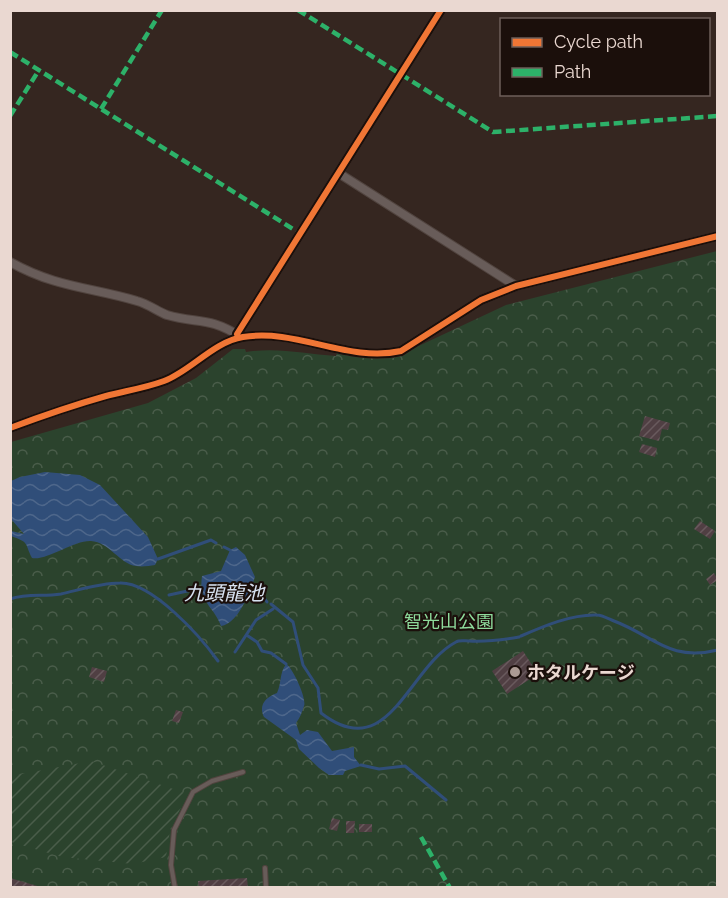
<svg xmlns="http://www.w3.org/2000/svg" width="728" height="898" viewBox="0 0 728 898" font-family="Raleway,'Noto Sans JP',sans-serif">
  <style>
    .forest { fill: url(#forest-crowns) }
    .garden { fill: url(#garden-furrows) }
    .water { fill: url(#water-waves) }
    .lines { fill: none; stroke-linecap: round; stroke-linejoin: round }
    .stream { stroke: #304e79; stroke-width: 3 }
    .building { fill: url(#building-hatch) }
    .lane-casing { stroke: #51443f; stroke-width: 6 }
    .street-casing { stroke: #51443f; stroke-width: 10 }
    .lane { stroke: #685c59; stroke-width: 4 }
    .street { stroke: #685c59; stroke-width: 8 }
    .quiet { stroke: #2db169; stroke-width: 4.5; stroke-dasharray: 9 4.5; stroke-linecap: butt }
    .cycleway-casing { stroke: #1b0f0b; stroke-width: 10 }
    .cycleway { stroke: #f07635; stroke-width: 6 }
    .poi-dot { fill: #ab9a93; stroke: #1b0f0b; stroke-width: 2 }
    .labels { text-anchor: middle; dominant-baseline: central; stroke-width: 4.5; stroke-linejoin: round; paint-order: stroke }
    .park-label { font-size: 18px; fill: #8edb9b; stroke: #1b0f0b }
    .poi-label { font-size: 18px; font-weight: bold; fill: #ead8d1; stroke: #1b0f0b; text-anchor: start }
    .water-label { font-size: 20px; font-style: italic; fill: #d7e1f0; stroke: #1b0f0b }
  </style>
  <defs>
    <pattern id="forest-crowns" width="20" height="18" patternUnits="userSpaceOnUse" patternTransform="scale(1.5)"><rect width="20" height="18" fill="#2b432d"/><path d="M2 6a3 3 0 1 1 6 0M12 15a3 3 0 1 1 6 0" fill="none" stroke="#4a5d4a"/></pattern>
    <pattern id="garden-furrows" width="10" height="10" patternUnits="userSpaceOnUse" patternTransform="scale(1.5)"><rect width="10" height="10" fill="#2b432d"/><path d="M-1 1l2-2M0 10L10 0M9 11l2-2" fill="none" stroke="#4a5d4a"/></pattern>
    <pattern id="water-waves" width="16" height="10" patternUnits="userSpaceOnUse" patternTransform="scale(1.5)"><rect width="16" height="10" fill="#304e79"/><path d="M0 5q4-4 8 0t8 0" fill="none" stroke="#4e678b"/></pattern>
    <pattern id="building-hatch" width="6" height="6" patternUnits="userSpaceOnUse" patternTransform="scale(1.5)"><rect width="6" height="6" fill="#503f43"/><path d="M-1 1l2-2M0 6l6-6M5 7l2-2" fill="none" stroke="#695a5d"/></pattern>
  </defs>
  <rect width="100%" height="100%" fill="#352620"/>
  <path class="forest" d="M717 251V887L11 888V442L148 403 196 378 233 349H245L246 352C278 347 304 354 336 356L337 352 393 358 506 305Z"/>
  <path class="garden" d="M91 761 185 793V799L170 830 166 857 133 864 62 857 11 842V776Z"/>
  <path class="water" d="M45 472 80 475 100 485 148 537 158 559 155 565C149 566 142 567 136 566 120 564 109 542 91 541 74 540 47 561 32 558 24 542 30 543 11 536V531L24 534 11 519V481L20 477Z
    M236 547 245 555 255 577C249 593 239 623 221 626 214 606 198 603 202 576L221 571 230 550Z
    M286 664C293 668 307 699 304 706 302 712 300 718 296 723L300 735 307 730 318 732 332 751 354 747V757L361 766 345 771 343 775H329L319 768 299 749 296 740 264 717C258 705 266 697 277 693 282 682 279 674 286 664Z"/>
  <g class="lines">
    <path class="stream" d="M224 547 230 550
      M158 559 211 540 216 543
      M193 590 200 588
      M252 591 257 588 267 602
      M169 595 192 590
      M10 599C28 593 43 597 61 594 79 590 100 583 120 583 152 582 200 636 218 661
      M271 604 293 622 303 665 318 688 321 713C389 766 408 667 456 642 459 640 464 641 469 641 487 642 502 640 519 637
      M248 636 257 642 262 651 271 653 286 664
      M521 636C544 626 572 614 597 615 602 615 609 619 614 621 654 636 669 662 718 650
      M235 652 256 620 273 609
      M361 765 379 769 405 766 446 800"/>
  </g>
  <path class="building" d="M645 416 670 423 668 430 662 429 659 441 639 436Z
    M642 444 657 448 655 457 639 452Z
    M700 521 715 531 710 539 694 529Z
    M714 573 718 580 710 585 706 579Z
    M523 651 538 674 507 694 492 671Z
    M92 667 107 671 104 682 89 677Z
    M176 710 183 712 179 723 172 721Z
    M332 818 340 820 337 831 329 829Z
    M346 821H355L354 833H346Z
    M359 824H372V832H359Z
    M10 878 41 887V888H10Z
    M247 878 248 888H199L198 881Z"/>
  <g class="lines">
    <defs>
      <path id="lane" d="M265 868 266 888
        M175 888 171 865 174 830 193 792 212 781 243 772"/>
      <path id="street" d="M340 174 516 286
        M10 262C57 288 90 287 137 301 148 304 157 311 167 315 197 324 209 316 241 337
        M237 334 441 10
        M10 428C42 416 74 405 106 396 125 391 145 388 164 381 191 371 213 342 243 337 297 328 348 363 401 351L481 300 516 286 718 236"/>
    </defs>
    <use href="#lane" class="lane-casing"/>
    <use href="#street" class="street-casing"/>
    <use href="#lane" class="lane"/>
    <use href="#street" class="street"/>
    <path class="quiet" d="M298 10 493 132 718 116
      M10 52 301 234
      M101 109 162 10
      M10 116 39 70
      M421 837 450 888"/>
    <defs>
      <path id="cycleway" d="M237 334 441 10
        M10 428C42 416 74 405 106 396 125 391 145 388 164 381 191 371 213 342 243 337 297 328 348 363 401 351L481 300 516 286 718 236"/>
    </defs>
    <use href="#cycleway" class="cycleway-casing"/>
    <use href="#cycleway" class="cycleway"/>
  </g>
  <circle class="poi-dot" cx="515" cy="672" r="6"/>
  <g class="labels">
    <g class="park-label">
      <text x="449" y="621">智光山公園</text>
    </g>
    <g class="poi-label">
      <text x="527" y="672">ホタルケージ</text>
    </g>
    <g class="water-label">
      <text x="224" y="593">九頭龍池</text>
    </g>
  </g>
  <rect width="728" height="898" fill="none" stroke="#ead8d1" stroke-width="24"/>
  <rect x="500" y="18" width="210" height="78" fill="#1b0f0b" stroke="#6e5f5a" stroke-width="1.5"/>
  <rect x="512" y="38" width="30" height="9" fill="#f07635" stroke="#6e5f5a" stroke-width="1.5"/>
  <text x="554" y="48" font-size="18" fill="#ead8d1">Cycle path</text>
  <rect x="512" y="68" width="30" height="9" fill="#2db169" stroke="#6e5f5a" stroke-width="1.5"/>
  <text x="554" y="78" font-size="18" fill="#ead8d1">Path</text>
</svg>
